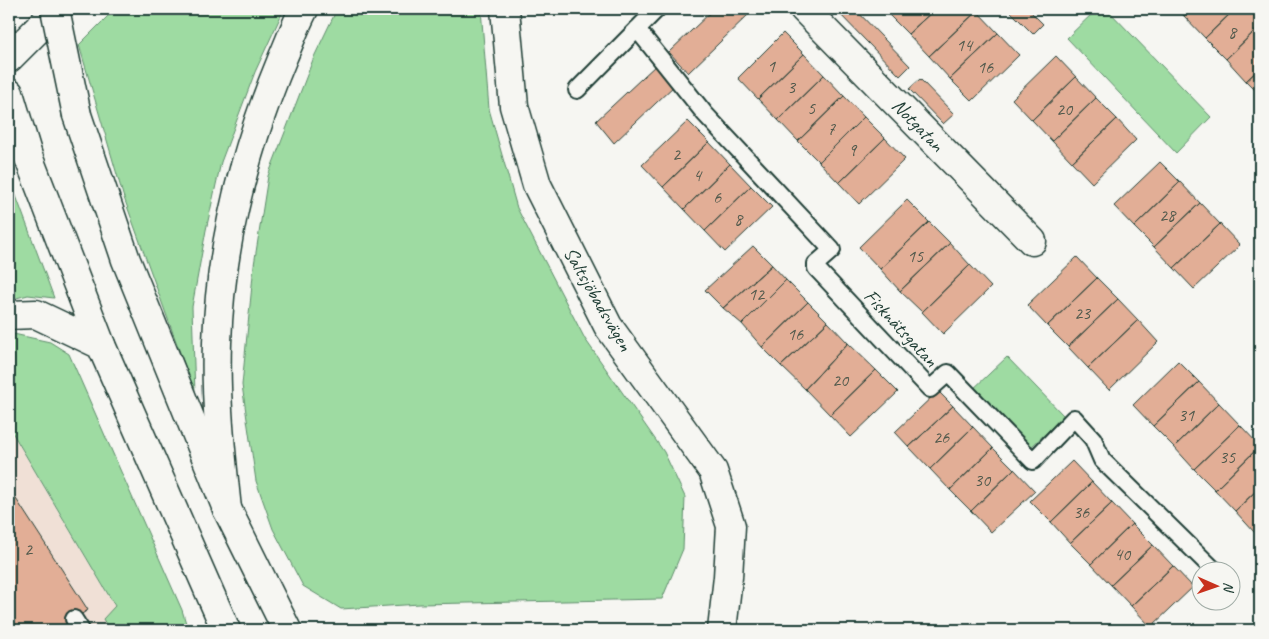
<svg xmlns="http://www.w3.org/2000/svg" width="1269" height="639" viewBox="0 0 1269 639" font-family="Caveat,sans-serif">
  <style>
    .built { fill: #f0e0d6 }
    .green { fill: #9edba2; stroke: #5e8c6b }
    .building { fill: #e2ae96; stroke: #1f3d34 }
    .lines { fill: none; stroke-linecap: round; stroke-linejoin: round }
    .lane-casing { stroke: #1f3d34; stroke-width: 20 }
    .street-casing { stroke: #1f3d34; stroke-width: 31 }
    .secondary-casing { stroke: #1f3d34; stroke-width: 31 }
    .highway-casing { stroke: #1f3d34; stroke-width: 31 }
    .lane { stroke: #f6f6f2; stroke-width: 16 }
    .street { stroke: #f6f6f2; stroke-width: 28 }
    .secondary { stroke: #f6f6f2; stroke-width: 28 }
    .highway { stroke: #f6f6f2; stroke-width: 28 }
    .secondary-bridge-casing { stroke: #1f3d34; stroke-width: 31; stroke-linecap: butt }
    .secondary-bridge { stroke: #f6f6f2; stroke-width: 28 }
    .labels { text-anchor: middle; dominant-baseline: central; stroke-width: 4; stroke-linejoin: round; paint-order: stroke }
    .number-label { font-size: 18px; fill: #50594c }
    .street-label { font-size: 20px; fill: #1f3d34; stroke: #f6f6f2 }
  </style>
  <rect width="100%" height="100%" fill="#f6f6f2"/>
  <filter id="ink" filterUnits="userSpaceOnUse"><feTurbulence type="fractalNoise" baseFrequency=".02" numOctaves="2"/><feDisplacementMap in="SourceGraphic" scale="10" xChannelSelector="R" yChannelSelector="G"/><feConvolveMatrix kernelMatrix="1 2 1 2 8 2 1 2 1" color-interpolation-filters="sRGB"/></filter>
  <g filter="url(#ink)">
    <path class="built" d="M9 428 115 607 103 619 109 630H9Z"/>
    <path class="green" d="M115 9H284L255 72 221 162 206 230 192 307 195 394 123 195 79 45Z
      M337 9H481L489 109 517 208 585 339 664 452 685 497 683 549 662 599 420 604 341 609 303 586 273 529 256 481 242 385 254 265 268 176 314 57Z
      M1097 9H1107L1211 117 1176 153 1067 38Z
      M9 177 54 298 28 295 9 300Z
      M9 333 50 342 69 354 182 610 188 630H109L103 619 115 606 9 427Z
      M1007 357 1064 416 1028 450 971 391Z"/>
    <path class="building" d="M714 9H748L751 12 688 73 669 52Z
      M835 9H855L910 66 900 76Z
      M891 9H935L908 34 887 13Z
      M935 9 977 11 929 56 908 34Z
      M1008 9H1028L1043 24 1033 34Z
      M1177 9H1191L1184 16Z
      M1191 9H1235L1205 38 1184 16Z
      M1235 9H1260V26L1226 59 1205 38Z
      M977 11 998 33 950 79 929 56Z
      M1260 26V68L1246 81 1226 59Z
      M783 33 804 54 758 99 738 78Z
      M998 33 1019 55 972 101 950 79Z
      M804 54 824 75 778 120 758 99Z
      M1056 56 1076 77 1032 120 1012 99Z
      M657 64 676 84 614 143 596 121Z
      M1260 68V95L1246 81Z
      M824 75 844 96 798 141 778 120Z
      M1076 77 1096 98 1052 141 1032 120Z
      M920 79 954 114 943 124 909 89Z
      M844 96 864 117 819 162 798 141Z
      M1096 98 1117 119 1072 162 1052 141Z
      M864 117 885 138 839 183 819 162Z
      M1117 119 1136 140 1092 183 1072 162Z
      M688 121 709 142 663 187 642 165Z
      M885 138 905 159 859 204 839 183Z
      M709 142 730 164 684 209 663 187Z
      M1160 162 1180 182 1134 227 1114 206Z
      M730 164 751 186 705 231 684 209Z
      M1180 182 1200 203 1154 247 1134 227Z
      M751 186 772 207 725 252 705 231Z
      M907 200 929 222 880 269 859 247Z
      M1200 203 1220 224 1174 268 1154 247Z
      M929 222 950 243 900 291 880 269Z
      M1220 224 1240 245 1194 289 1174 268Z
      M950 243 970 265 922 312 900 291Z
      M753 246 772 265 723 308 705 290Z
      M1077 257 1097 278 1047 326 1027 305Z
      M772 265 786 280 742 324 723 308Z
      M970 265 991 287 943 334 922 312Z
      M1097 278 1118 299 1068 347 1047 326Z
      M786 280 808 302 762 347 742 324Z
      M1118 299 1138 320 1088 368 1068 347Z
      M808 302 828 322 781 366 762 347Z
      M1138 320 1158 342 1109 390 1088 368Z
      M828 322 848 343 805 389 781 366Z
      M848 343 876 370 830 415 805 389Z
      M1178 361 1199 382 1153 426 1133 405Z
      M876 370 898 392 851 437 830 415Z
      M1199 382 1219 403 1174 447 1153 426Z
      M938 391 953 406 909 447 895 432Z
      M1219 403 1240 425 1194 469 1174 447Z
      M953 406 973 427 930 469 909 447Z
      M1240 425 1260 446 1215 490 1194 469Z
      M973 427 993 448 950 490 930 469Z
      M1260 446V487L1235 511 1215 490Z
      M993 448 1014 469 971 511 950 490Z
      M1072 461 1092 482 1051 522 1030 501Z
      M1014 469 1035 491 991 532 971 511Z
      M1092 482 1112 503 1070 543 1051 522Z
      M1260 487V528L1255 533 1235 511Z
      M9 488 88 610 57 630H9Z
      M1112 503 1132 524 1091 564 1070 543Z
      M1132 524 1153 545 1111 585 1091 564Z
      M1153 545 1173 566 1131 606 1111 585Z
      M1173 566 1193 587 1151 627 1131 606Z"/>
    <g class="lines">
      <defs>
        <path id="lane" d="M637 29 705 114 832 250 816 264V268L930 389 948 373 1033 461 1074 418 1093 439 1102 460 1216 572
          M577 90 657 9
          M74 619 81 630"/>
        <path id="street" d="M804 9 1032 241"/>
        <path id="secondary" d="M505 9 514 106 537 185 608 326 713 471 731 526 728 577 722 630
          M9 58 58 9
          M77 115 126 260 227 509 287 630
          M9 315 36 314 101 345 226 630"/>
        <path id="highway" d="M9 93 28 156 101 345
          M227 509C221 453 215 398 217 343 220 244 245 148 283 57 290 41 296 24 304 9"/>
      </defs>
      <use href="#lane" class="lane-casing"/>
      <use href="#street" class="street-casing"/>
      <use href="#secondary" class="secondary-casing"/>
      <use href="#highway" class="highway-casing"/>
      <use href="#lane" class="lane"/>
      <use href="#street" class="street"/>
      <use href="#secondary" class="secondary"/>
      <use href="#highway" class="highway"/>
      <defs>
        <path id="secondary-bridge" d="M55 9 77 115"/>
      </defs>
      <use href="#secondary-bridge" class="secondary-bridge-casing"/>
      <use href="#secondary-bridge" class="secondary-bridge"/>
    </g>
  </g>
  <g class="labels">
    <g class="number-label">
      <text x="1232" y="32">8</text>
      <text x="964" y="45">14</text>
      <text x="771" y="66">1</text>
      <text x="985" y="67">16</text>
      <text x="791" y="87">3</text>
      <text x="811" y="108">5</text>
      <text x="1064" y="109">20</text>
      <text x="831" y="129">7</text>
      <text x="852" y="150">9</text>
      <text x="676" y="154">2</text>
      <text x="697" y="175">4</text>
      <text x="717" y="197">6</text>
      <text x="1167" y="215">28</text>
      <text x="738" y="219">8</text>
      <text x="915" y="256">15</text>
      <text x="756" y="294">12</text>
      <text x="1082" y="313">23</text>
      <text x="795" y="334">16</text>
      <text x="840" y="380">20</text>
      <text x="1186" y="415">31</text>
      <text x="941" y="437">26</text>
      <text x="1227" y="457">35</text>
      <text x="982" y="480">30</text>
      <text x="1081" y="512">36</text>
      <text x="28" y="549">2</text>
      <text x="1122" y="554">40</text>
    </g>
    <g class="street-label">
      <text transform="translate(918 125) rotate(46)">Notgatan</text>
      <text transform="translate(598 299) rotate(60)">Saltsjöbadsvägen</text>
      <text transform="translate(901 328) rotate(47)">Fisknätsgatan</text>
    </g>
  </g>
  <rect width="1269" height="639" fill="none" stroke="#f6f6f2" stroke-width="30"/>
  <rect x="15" y="15" width="1239" height="609" fill="none" stroke="#1f3d34" stroke-width="2" filter="url(#ink)"/>
  <g transform="translate(1216 586) rotate(92)"><circle r="24" fill="#f6f6f2" stroke="#a0aca6"/>
  <path d="M0-4L9 19L0 12L-9 19Z" fill="#c8321e"/>
  <text y="-8" font-size="14" font-weight="bold" text-anchor="middle" fill="#1f3d34">N</text>
  </g>
</svg>
